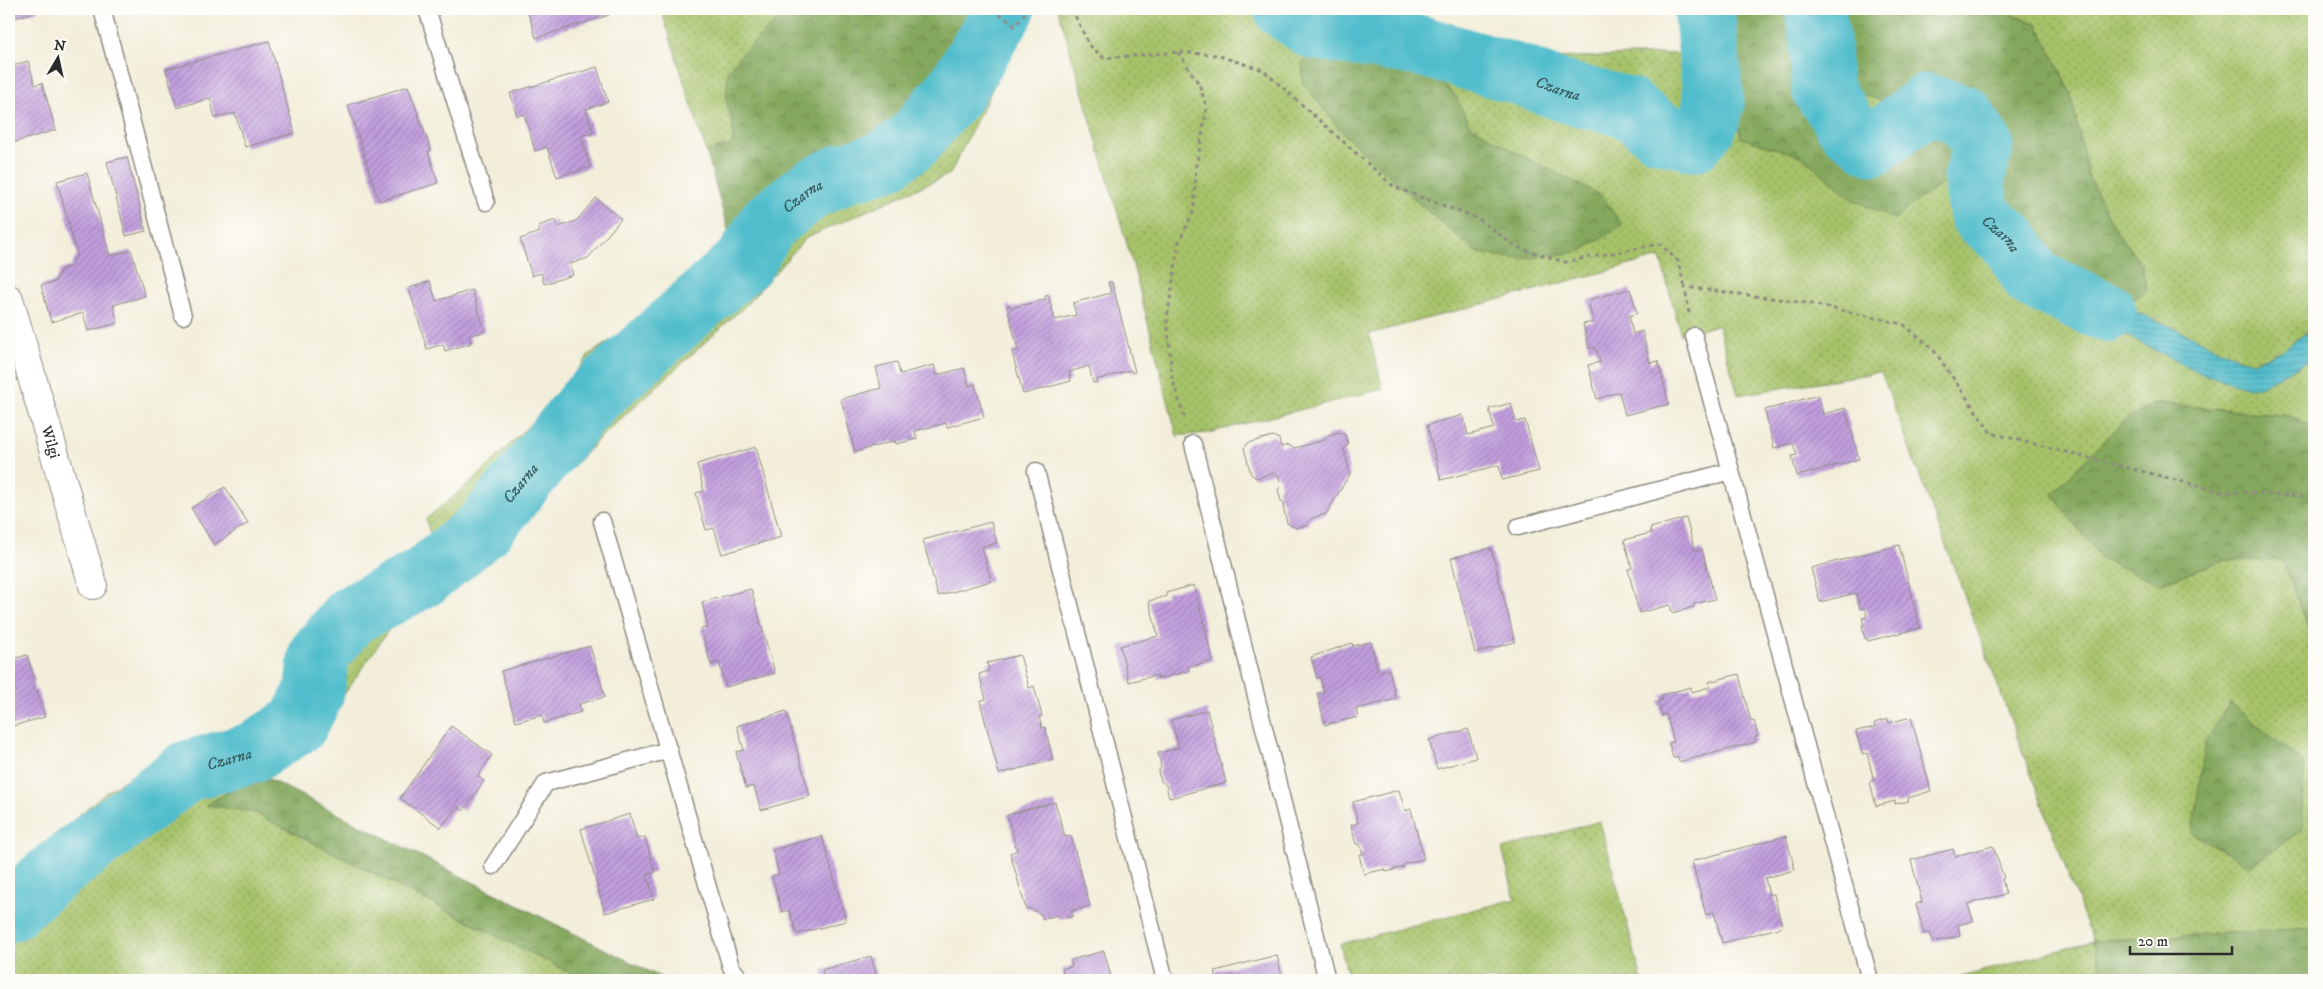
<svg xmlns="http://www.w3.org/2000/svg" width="2323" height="989" font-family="'IM FELL DW Pica',serif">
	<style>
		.grass { fill: url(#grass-dots); stroke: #68764a }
		.forest { fill: url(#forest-crowns); stroke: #586a44 }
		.water { fill: url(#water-rules); stroke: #3e747c }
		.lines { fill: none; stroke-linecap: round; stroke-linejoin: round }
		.river { stroke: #51bdcc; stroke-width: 61 }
		.building { fill: url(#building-hatch) }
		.lane-casing { stroke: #8e8c82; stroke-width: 19 }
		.street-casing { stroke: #8e8c82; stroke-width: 30 }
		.path { stroke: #8e8c82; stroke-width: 3; stroke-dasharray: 4 4; stroke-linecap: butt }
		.lane { stroke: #fff; stroke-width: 16 }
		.street { stroke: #fff; stroke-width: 28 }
		.labels { text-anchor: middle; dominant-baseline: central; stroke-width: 4; stroke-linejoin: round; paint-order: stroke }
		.street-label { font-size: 15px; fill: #2b2b2b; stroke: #fdfcf7 }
		.water-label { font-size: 16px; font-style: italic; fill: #385e63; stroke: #fdfcf7 }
	</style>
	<defs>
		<pattern id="grass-dots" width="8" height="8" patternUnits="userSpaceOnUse" patternTransform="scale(1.25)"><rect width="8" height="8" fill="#a6c269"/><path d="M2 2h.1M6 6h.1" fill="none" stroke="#879e57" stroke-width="1.8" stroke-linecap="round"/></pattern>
		<pattern id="forest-crowns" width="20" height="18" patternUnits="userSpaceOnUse" patternTransform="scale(1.25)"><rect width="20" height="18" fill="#84a85d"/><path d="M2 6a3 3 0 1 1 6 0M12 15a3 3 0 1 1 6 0" fill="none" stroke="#6c894d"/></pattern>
		<pattern id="water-rules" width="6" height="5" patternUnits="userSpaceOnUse" patternTransform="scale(1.25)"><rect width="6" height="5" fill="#51bdcc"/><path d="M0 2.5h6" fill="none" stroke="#439aa6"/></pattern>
		<pattern id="building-hatch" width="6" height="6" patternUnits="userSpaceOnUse" patternTransform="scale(1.25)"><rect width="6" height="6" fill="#c29fde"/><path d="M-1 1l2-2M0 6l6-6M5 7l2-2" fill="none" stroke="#9e82b4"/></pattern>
	</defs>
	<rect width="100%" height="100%" fill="#fdfcf7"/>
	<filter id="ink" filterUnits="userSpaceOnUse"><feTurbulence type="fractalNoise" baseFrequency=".02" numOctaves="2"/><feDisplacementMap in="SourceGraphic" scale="10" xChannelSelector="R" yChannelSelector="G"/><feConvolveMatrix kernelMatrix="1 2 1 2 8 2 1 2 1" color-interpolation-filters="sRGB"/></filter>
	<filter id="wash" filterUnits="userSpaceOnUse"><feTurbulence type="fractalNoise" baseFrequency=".0096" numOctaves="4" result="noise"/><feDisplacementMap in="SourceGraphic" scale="20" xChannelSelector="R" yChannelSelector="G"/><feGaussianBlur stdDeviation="1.12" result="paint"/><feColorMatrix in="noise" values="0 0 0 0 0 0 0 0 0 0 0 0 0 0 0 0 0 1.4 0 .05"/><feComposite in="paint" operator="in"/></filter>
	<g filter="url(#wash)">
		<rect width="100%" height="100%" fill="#f2eeda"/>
		<!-- grass -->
		<path class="grass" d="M661,9H787L726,99L733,125V145L706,151Z
			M981,9H1032L950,174L806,238L745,306L601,437L456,590L408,602L323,725L267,778L242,785L207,804L253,812L584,980H9V875L106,792L158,759L199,746L240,740L299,684L288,655L315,615L435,553L426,519L478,476L551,403L590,354L660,307L732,244L767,196L898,139L932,99Z
			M1058,9H1314L1552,58L1688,53L1681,9H1836L1832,34L1900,101L1915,92L1940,88L1967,100L1986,117L2000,150L1998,181L2005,208L2029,238L2142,265L2116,231L2088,176L2070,92L2037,24L1995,9H2314V427L2290,416L2156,403L2160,584L2223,560H2283L2314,643V928L2093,941L2104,980H1950L2093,941L1881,372L1738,395L1718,325L1681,335L1660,257L1369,334L1383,389L1208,433L1177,436L1133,265Z
			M1600,821L1642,980H1349L1340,944L1515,899L1502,849Z"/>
		<!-- forest -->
		<path class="forest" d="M787,9H981L932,99L898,139L767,196L732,244L706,151L732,145L733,125L726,99L728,72L743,53L784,15Z
			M1719,9H1797L1809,103L1832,131L1863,152L1886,158L1898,141L1919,125L1943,127L1961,137V159L1958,174L1921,198L1895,219L1854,200L1801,156L1741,138L1728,77Z
			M1836,9H1995L2037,24L2070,92L2088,176L2116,231L2142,265L2147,291L2133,298L2071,272L2029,238L2005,208L1998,181L2000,150L1986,117L1967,100L1939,88L1915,92L1900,101L1879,100L1854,91L1840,65L1832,34Z
			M1330,45L1419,63L1455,95L1470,125L1517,153L1602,196L1622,225L1579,252L1520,259L1478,253L1425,209L1343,133L1303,83L1302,62L1317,49Z
			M2156,403L2290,416L2314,427V643L2283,560H2223L2160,584L2101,558L2052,494L2126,419Z
			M2230,703L2304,763L2303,829L2250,866L2192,833L2206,741Z
			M267,778L666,980H584L253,812L206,805L242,785Z
			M2314,928V980H2104L2093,941Z"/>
		<!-- water -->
		<path class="water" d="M2039,267L2071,290L2126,308L2170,326L2235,357L2253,362L2281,351L2314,327V358L2259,387L2249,388L2200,373L2121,333L2080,320L2047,300L2025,281Z"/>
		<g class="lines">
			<!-- river -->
			<g class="river">
				<path id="s1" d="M1284,9L1313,29L1421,46L1520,75L1568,93L1627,107L1660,132L1694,141L1707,125L1714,104L1704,9"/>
				<path id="s2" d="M1815,9L1820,40L1822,89L1848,127L1873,145L1927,104L1964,115L1983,146L1974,179L1980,215L2010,241L2033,279L2106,312"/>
				<path id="s3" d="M9,912L47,878L187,771L252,753L298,724L314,693L319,654L350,616L424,577L483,529L590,399L745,261L769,222L811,189L844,173L885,161L912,142L955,91L1005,9"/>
			</g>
		</g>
		<g id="blocks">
			<!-- building -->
			<path class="building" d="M9,9H37L38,11L11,19L12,23L9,25Z
				M527,9H607L609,15L536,38Z
				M269,41L295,133L245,147L235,113L215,118L210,98L177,108L166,69Z
				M28,61L35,85L42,83L56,130L9,144V67Z
				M597,67L608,102L586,109L593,133L581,136L590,167L557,177L547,147L535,151L524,114L517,116L510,93Z
				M408,86L431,150L428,151L438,183L379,201L348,105Z
				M127,157L146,231L126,236L107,162Z
				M87,173L110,256L131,250L145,296L113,305L118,323L88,331L83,313L51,322L41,285L55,282L61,269L71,267L77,254L57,181Z
				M596,198L621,219L588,258L570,264L573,275L544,284L541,273L532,276L520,239L540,232L538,226L556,220L558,227L576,221Z
				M430,281L436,301L472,290L485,331L469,336L471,343L445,351L443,344L427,349L409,288Z
				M1108,282H1112L1135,372L1132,373L1131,370L1096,380L1097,382L1093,383L1089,366L1069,372L1071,381L1023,394L1012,352L1018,350L1007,306L1010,305L1011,308L1046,299L1045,296L1048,295L1055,320L1076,315L1073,303L1111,293Z
				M1630,289L1637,313L1629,316L1633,334L1642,331L1650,363L1658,361L1669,404L1625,415L1619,392L1597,399L1588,365L1600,362L1595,347L1589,349L1583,324L1593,322L1588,300Z
				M897,362L900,374L934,365L937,375L964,368L969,386L975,384L984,417L947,427L946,423L915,431L917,439L896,444L895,441L855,452L841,399L881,388L876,367Z
				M1818,395L1823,414L1845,408L1859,459L1797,476L1792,456L1797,455L1793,443L1774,448L1765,410Z
				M1511,403L1516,422L1525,420L1539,471L1502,480L1499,465L1441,480L1427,425L1463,415L1468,435L1494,428L1489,409Z
				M1339,432L1345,435L1348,444L1344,450L1350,474L1326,514L1312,518L1307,525L1296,528L1287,523L1283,506L1285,503L1281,501L1278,490L1281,486L1279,476L1274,473L1256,478L1251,474L1244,448L1248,443L1273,436L1279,439L1281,447L1288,445L1294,448L1325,440L1328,435Z
				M756,447L781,537L722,554L714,528L706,530L696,493L704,491L697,464Z
				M225,487L248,523L214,545L191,508Z
				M1686,518L1695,551L1702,549L1715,599L1694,604V607L1672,613L1670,605L1639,613L1628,569L1632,568L1624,540L1651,533L1650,528Z
				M991,522L997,543L982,547L991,581L938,596L923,540Z
				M1899,545L1920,628L1868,641L1867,638L1865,639L1862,625H1864L1862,618L1867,617L1865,608L1860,609L1856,593L1820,602L1811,568Z
				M1491,548L1515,642L1475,653L1451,558Z
				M1194,585L1213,661L1188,667L1189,671L1158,679L1157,675L1129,682L1120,646L1158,636L1149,601L1167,596L1166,593Z
				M751,589L775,673L726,687L719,662L711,665L701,629L708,627L702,602Z
				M1371,642L1378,672L1389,669L1396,699L1356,709L1358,717L1325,725L1317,693L1324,692L1320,677L1317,678L1311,657L1352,643L1353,646Z
				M590,646L605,697L579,704L581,712L544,723L542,715L516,722L501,671Z
				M27,655L35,682H32L35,691L37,690L45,717L9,727V660Z
				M1020,655L1029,688L1034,686L1042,716L1039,717L1042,728L1045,727L1053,760L999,774L980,701L986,699L979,674L989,671L987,663Z
				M1739,674L1751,722L1754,721L1758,736L1755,737L1756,742L1679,762L1678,757L1673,758L1669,743L1674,742L1666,714L1662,716L1658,701L1663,700L1661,695L1691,687L1692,692L1710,687L1709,682Z
				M1207,710L1226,783L1169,798L1166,785L1161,781L1158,772L1161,767L1158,753L1179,748L1171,720Z
				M786,711L810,796L761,810L754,786L746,788L736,752L744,750L737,726Z
				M1911,717L1931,791L1908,798L1909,801L1895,804V801L1876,806L1870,782L1874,781L1867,753L1862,754L1856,731L1875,727L1874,723L1888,719L1889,723Z
				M451,726L492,755L478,776L484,781L463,811L457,806L441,828L400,798Z
				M1468,729L1476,758L1437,769L1429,740Z
				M1399,790L1405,811L1411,809L1424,859L1404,864V867L1386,872L1385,869L1364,874L1359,855L1363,854L1360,844H1356L1351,825L1358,823L1353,802Z
				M1055,802L1065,837L1071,836L1090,906L1071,911L1073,916L1059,919L1058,915L1042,919V915L1029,908L1026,909L1010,853L1017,850L1007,815Z
				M630,814L637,839L645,837L655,872L647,875L654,899L605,913L581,829Z
				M822,836L846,921L797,934L789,910L782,912L772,876L779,874L773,850Z
				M1786,836L1795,870L1765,878L1769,895L1774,894L1782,927L1722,943L1714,912L1706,915L1692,861Z
				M1993,846L2004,878L2002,879L2006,894L1968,904L1973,921L1958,925L1960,936L1933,942L1930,933L1924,934L1916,904L1922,902L1911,860L1953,849L1955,856Z
				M1104,951L1112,980H1065L1062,969L1072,966L1071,960Z
				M1277,955L1283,980H1217L1215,971Z
				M871,956L878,980H825L822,970Z"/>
		</g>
	</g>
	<g filter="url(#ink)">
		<use href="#blocks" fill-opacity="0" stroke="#8e8c82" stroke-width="1"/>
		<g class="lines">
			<!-- lane casing -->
			<g class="lane-casing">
				<path id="lane" d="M102,9L183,316
					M427,9L486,202
					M1694,336L1870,980
					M1193,444L1327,980
					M1036,471L1165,980
					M602,521L731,967L741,980
					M1518,527L1731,471
					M493,866L546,783L669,750"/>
			</g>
			<!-- street casing -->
			<g class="street-casing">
				<g id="street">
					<path id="s4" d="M9,299L93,585"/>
				</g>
			</g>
			<!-- path -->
			<path class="path" d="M993,9L1015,26L1028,9
				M1072,9L1089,45L1104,58L1178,52L1216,55L1263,70L1394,187L1479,219L1516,247L1565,262L1660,244L1678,261L1685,287
				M1178,52L1199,84L1207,108L1196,166L1194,210L1179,242L1167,319L1172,377L1185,419
				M1689,313L1685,287L1808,303L1903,324L1933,349L1991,433L2219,491L2314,497"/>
			<!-- lane -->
			<use href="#lane" class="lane"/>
			<!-- street -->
			<use href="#street" class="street"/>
		</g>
	</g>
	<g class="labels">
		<!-- street labels -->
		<g class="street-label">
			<text stroke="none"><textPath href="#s4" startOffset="149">Wilgi</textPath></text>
		</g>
		<!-- water labels -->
		<g class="water-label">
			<text stroke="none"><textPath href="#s1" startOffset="288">Czarna</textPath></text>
			<text stroke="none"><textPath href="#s3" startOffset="1096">Czarna</textPath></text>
			<text stroke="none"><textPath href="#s2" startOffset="399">Czarna</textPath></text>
			<text stroke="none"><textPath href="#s3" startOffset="691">Czarna</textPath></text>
			<text stroke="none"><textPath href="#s3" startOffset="271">Czarna</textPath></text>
		</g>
	</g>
	<!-- margin -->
	<rect width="2323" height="989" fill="none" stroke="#fdfcf7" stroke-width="30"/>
	<!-- north arrow -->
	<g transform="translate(58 58) rotate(9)" stroke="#fdfcf7" stroke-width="4" paint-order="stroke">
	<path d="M0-4L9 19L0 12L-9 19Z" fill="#2b2b2b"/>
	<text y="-8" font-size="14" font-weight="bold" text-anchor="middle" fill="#2b2b2b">N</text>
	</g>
	<!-- scale -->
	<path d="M2130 946v8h102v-8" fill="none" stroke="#2b2b2b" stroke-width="2.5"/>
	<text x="2138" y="946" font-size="15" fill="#2b2b2b" stroke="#fdfcf7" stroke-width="4" paint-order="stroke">20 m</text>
</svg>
